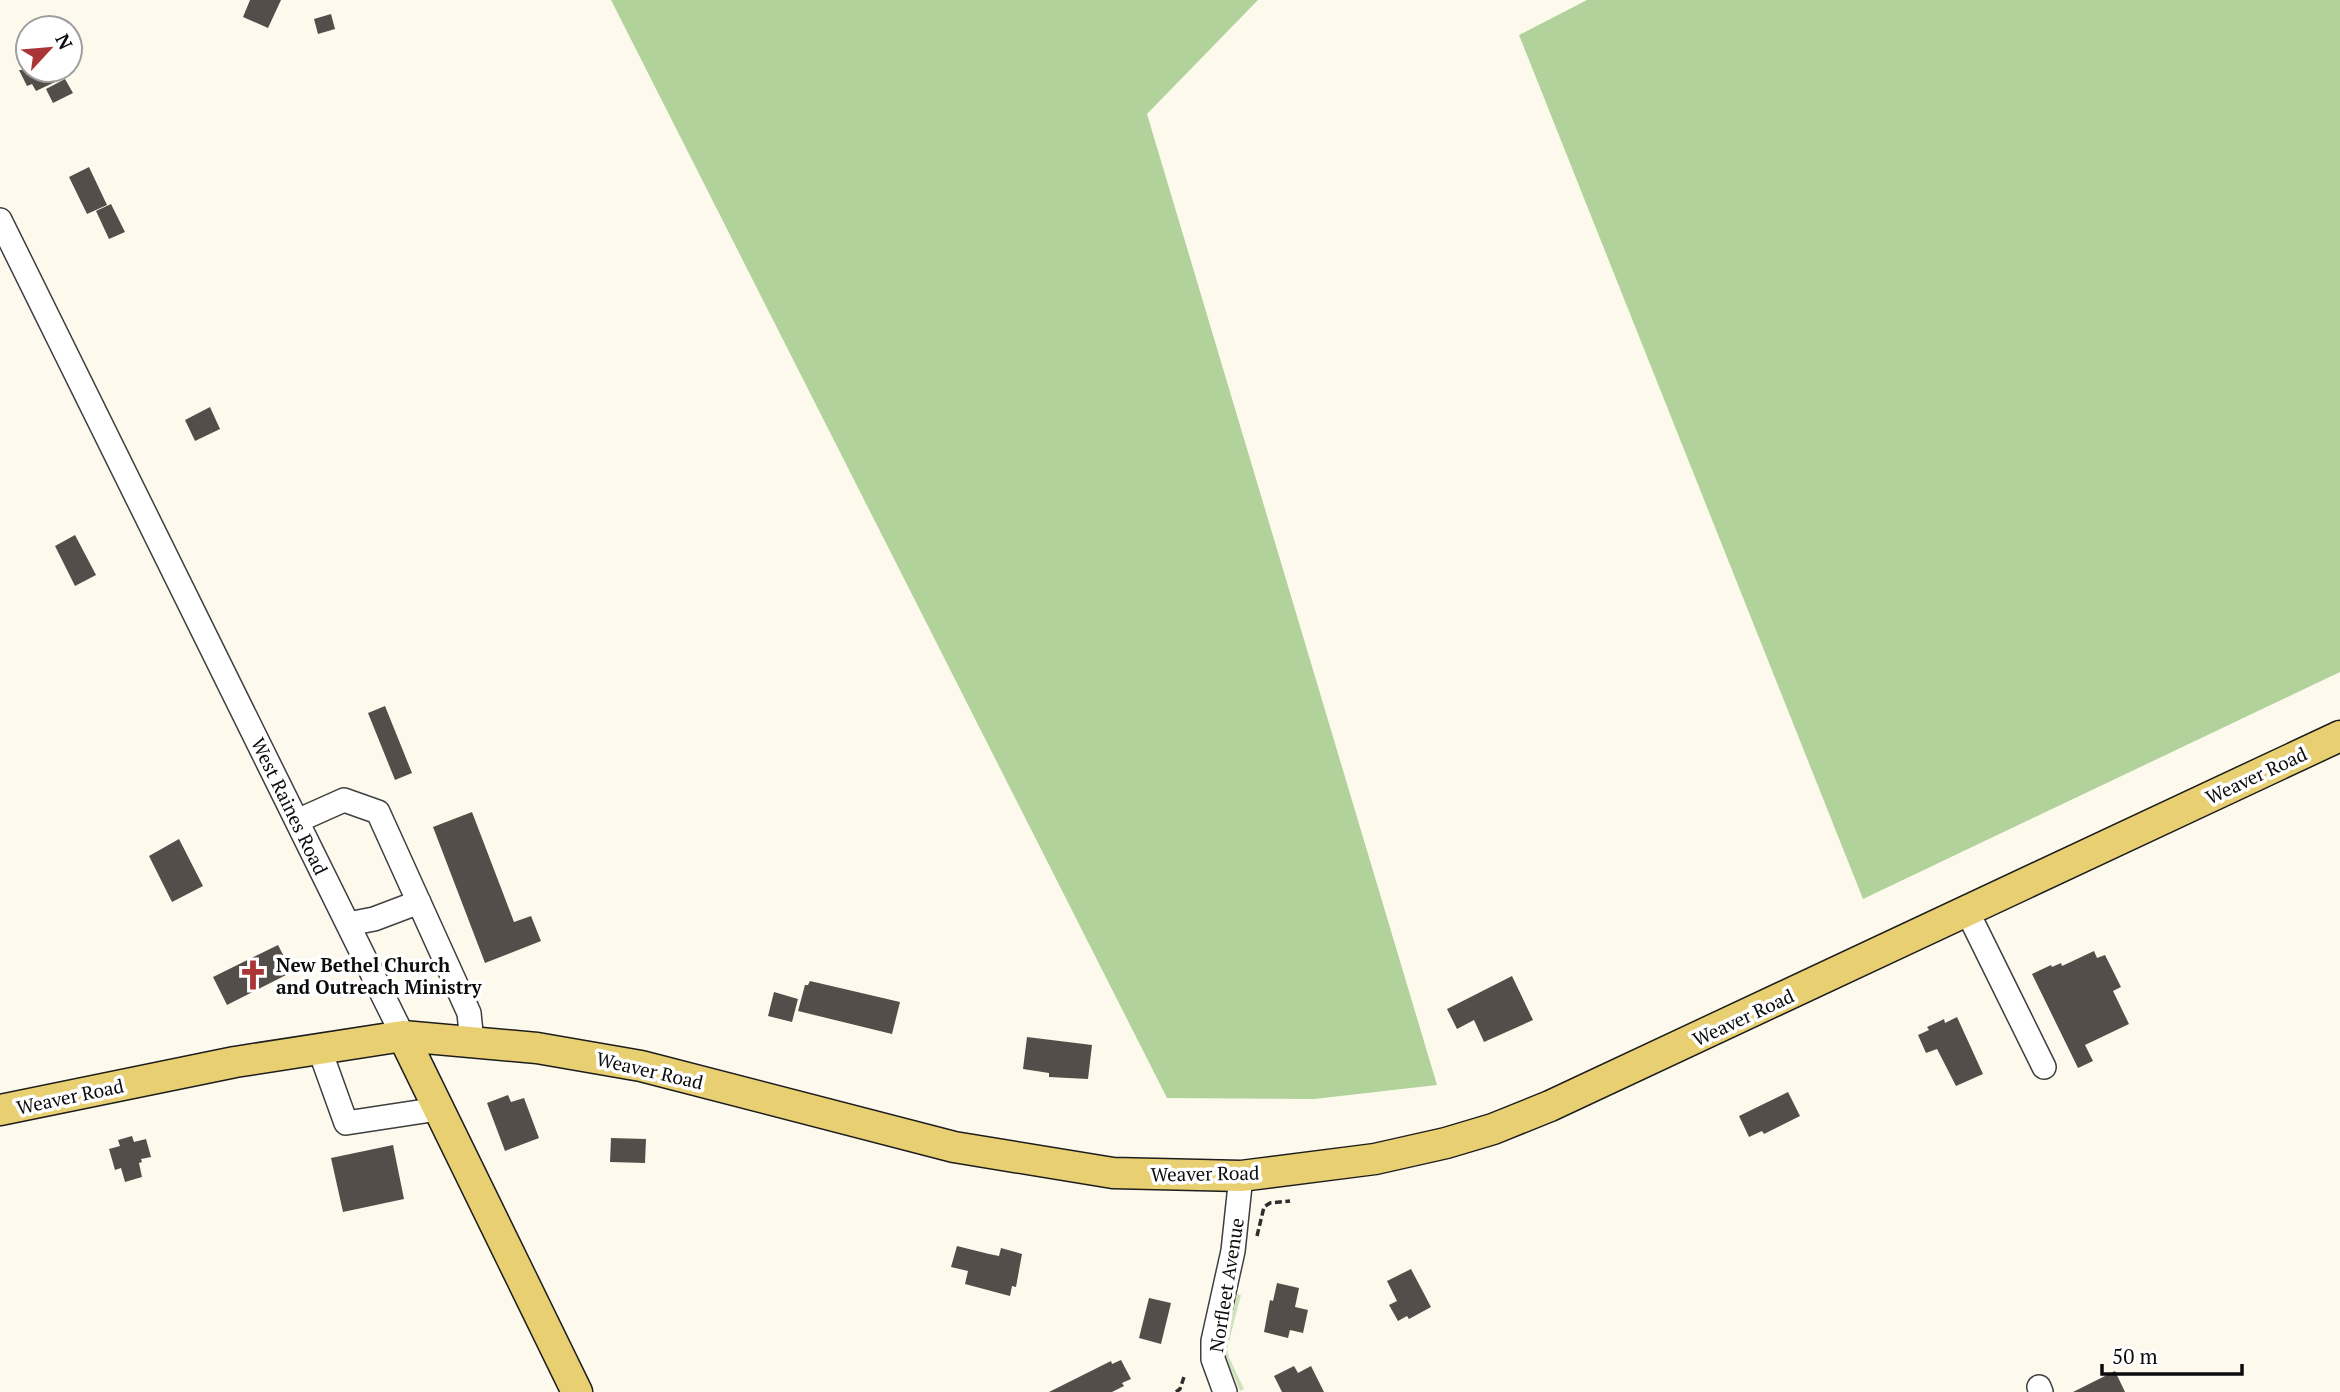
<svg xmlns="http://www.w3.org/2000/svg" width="2340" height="1392" font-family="'PT Serif',serif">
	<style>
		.green { fill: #cee3bb }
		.forest { fill: #b2d29c }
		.building { fill: #534e49 }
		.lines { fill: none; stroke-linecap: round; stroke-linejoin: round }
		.minor-casing { stroke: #3f3f3f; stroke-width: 26 }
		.major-casing { stroke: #1d1d1d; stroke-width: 33 }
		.path { stroke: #2e2e2e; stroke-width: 3.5; stroke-dasharray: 7 3.5; stroke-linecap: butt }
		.minor { stroke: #fff; stroke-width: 23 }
		.major { stroke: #e8d072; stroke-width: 30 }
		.labels { text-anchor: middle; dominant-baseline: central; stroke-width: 7; stroke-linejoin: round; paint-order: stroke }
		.street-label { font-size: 19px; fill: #0c0c0c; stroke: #fff }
		.poi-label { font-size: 19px; font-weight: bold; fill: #0c0c0c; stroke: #fff; text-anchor: start }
	</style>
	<rect width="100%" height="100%" fill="#fdfaed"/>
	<!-- green -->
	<path class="green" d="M1237,1294L1241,1295L1227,1349L1229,1357L1244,1389L1240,1391L1224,1354Z"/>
	<!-- forest -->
	<path class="forest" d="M611,0H1258L1147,114L1437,1085L1314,1099L1167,1098Z
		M1587,0H2340V672L1863,899L1519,35Z"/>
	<!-- building -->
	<path class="building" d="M250,0H281L268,28L243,17Z
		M331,14L335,29L318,34L314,19Z
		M19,70H61L51,75L55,82L36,91L32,84L27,86Z
		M65,79L73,93L53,103L46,89Z
		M89,167L107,205L87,214L69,177Z
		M111,204L125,232L109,239L96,211Z
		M210,407L220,429L195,441L185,420Z
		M75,535L96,575L75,586L55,546Z
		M385,706L412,773L395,780L368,713Z
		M472,812L514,922L531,916L541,941L485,963L433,827Z
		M179,839L203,886L172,902L149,856Z
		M278,945L292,972L227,1005L213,977Z
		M2094,951L2097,958L2105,955L2121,987L2113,991L2129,1024L2085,1045L2093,1061L2078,1068L2032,974L2051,965L2052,967L2061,963L2062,966Z
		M1512,976L1533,1020L1484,1042L1474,1020L1457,1029L1447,1009Z
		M810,981L900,1002L892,1034L798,1011L805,985H808Z
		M774,992L798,999L792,1022L768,1016Z
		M1957,1017L1983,1074L1956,1086L1937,1049L1926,1053L1918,1035L1929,1030L1927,1027L1938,1022L1944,1019L1945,1023Z
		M1027,1037L1092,1045L1088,1079L1049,1077V1073L1023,1069Z
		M1788,1092L1800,1116L1764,1134L1762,1131L1749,1137L1739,1116Z
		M508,1095L511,1102L524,1098L539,1138L505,1151L487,1103Z
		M132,1136L134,1142L146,1139L151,1157L141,1159L142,1162L139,1163L142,1177L125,1182L121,1168L115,1170L109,1149L120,1146L118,1140Z
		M611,1138L646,1139L645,1163L610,1162Z
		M393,1145L404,1199L343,1212L331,1158Z
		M957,1246L989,1254L999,1256L1001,1248L1022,1254L1016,1287L1012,1286L1010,1296L965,1284L968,1271L951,1267Z
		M1411,1269L1431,1307L1409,1319L1407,1316L1398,1321L1389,1305L1397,1301L1387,1281Z
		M1277,1283L1299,1288L1295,1307L1308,1310L1303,1333L1290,1330L1288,1338L1264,1332L1270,1300L1273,1301Z
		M1149,1298L1171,1303L1161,1344L1139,1338Z
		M1121,1360L1131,1379L1122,1383L1124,1386L1112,1392H1049L1111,1361L1112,1364Z
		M1294,1366L1298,1373L1311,1366L1324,1392H1282L1274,1376Z
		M2115,1371L2125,1392H2073Z"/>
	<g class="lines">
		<!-- minor casing -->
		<g class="minor-casing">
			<path id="minor" d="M0,220L403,1036
				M297,821L344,800L378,812L469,1013L472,1042
				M1967,911L2044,1067
				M348,924L374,919L419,902
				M319,1048L346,1123L438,1109
				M2039,1387L2041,1392
				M1225,1392L1213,1359V1341L1233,1251L1241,1176"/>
		</g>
		<!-- major casing -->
		<g class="major-casing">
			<path id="major" d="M403,1036L577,1392
				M0,1110L235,1062L403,1036L537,1048L641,1066L954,1147L1113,1173L1241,1176L1375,1159L1446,1143L1493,1129L1550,1106L2340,736"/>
		</g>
		<!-- path -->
		<path class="path" d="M1257,1236L1264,1207L1270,1203L1290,1201
			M1176,1392L1180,1389L1184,1377"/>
		<!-- minor -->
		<use href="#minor" class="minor"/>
		<!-- major -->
		<use href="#major" class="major"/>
	</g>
	<!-- icons -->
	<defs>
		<g id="church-bare" transform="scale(2.415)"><path d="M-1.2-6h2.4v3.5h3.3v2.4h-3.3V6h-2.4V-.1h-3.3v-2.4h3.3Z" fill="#ab3536" stroke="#fff" stroke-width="2.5" paint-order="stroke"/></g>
	</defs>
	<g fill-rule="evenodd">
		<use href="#church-bare" x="253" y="975"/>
	</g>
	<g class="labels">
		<!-- street labels -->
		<g class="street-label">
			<text transform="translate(2256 775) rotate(-25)">Weaver Road</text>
			<text transform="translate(290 806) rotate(64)">West Raines Road</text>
			<text transform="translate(1743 1017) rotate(-25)">Weaver Road</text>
			<text transform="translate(650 1070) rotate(13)">Weaver Road</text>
			<text transform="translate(70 1096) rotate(-12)">Weaver Road</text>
			<text transform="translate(1205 1173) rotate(-1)">Weaver Road</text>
			<text transform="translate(1226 1285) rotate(-81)">Norfleet Avenue</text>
		</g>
		<!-- poi labels -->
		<g class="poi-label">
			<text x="276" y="964">New Bethel Church<tspan x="276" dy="22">and Outreach Ministry</tspan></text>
		</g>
	</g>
	<!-- north arrow -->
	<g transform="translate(49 49) rotate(64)"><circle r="33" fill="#ffffff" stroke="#9e9e9e" stroke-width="2"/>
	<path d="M0-5L12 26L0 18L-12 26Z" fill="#ab3536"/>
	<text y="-10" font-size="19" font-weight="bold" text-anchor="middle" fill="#0c0c0c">N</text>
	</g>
	<!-- scale -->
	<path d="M2102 1364v10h140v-10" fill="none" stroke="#0c0c0c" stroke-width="3.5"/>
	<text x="2112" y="1364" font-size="21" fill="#0c0c0c" stroke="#ffffff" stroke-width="5" paint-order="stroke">50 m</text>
</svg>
